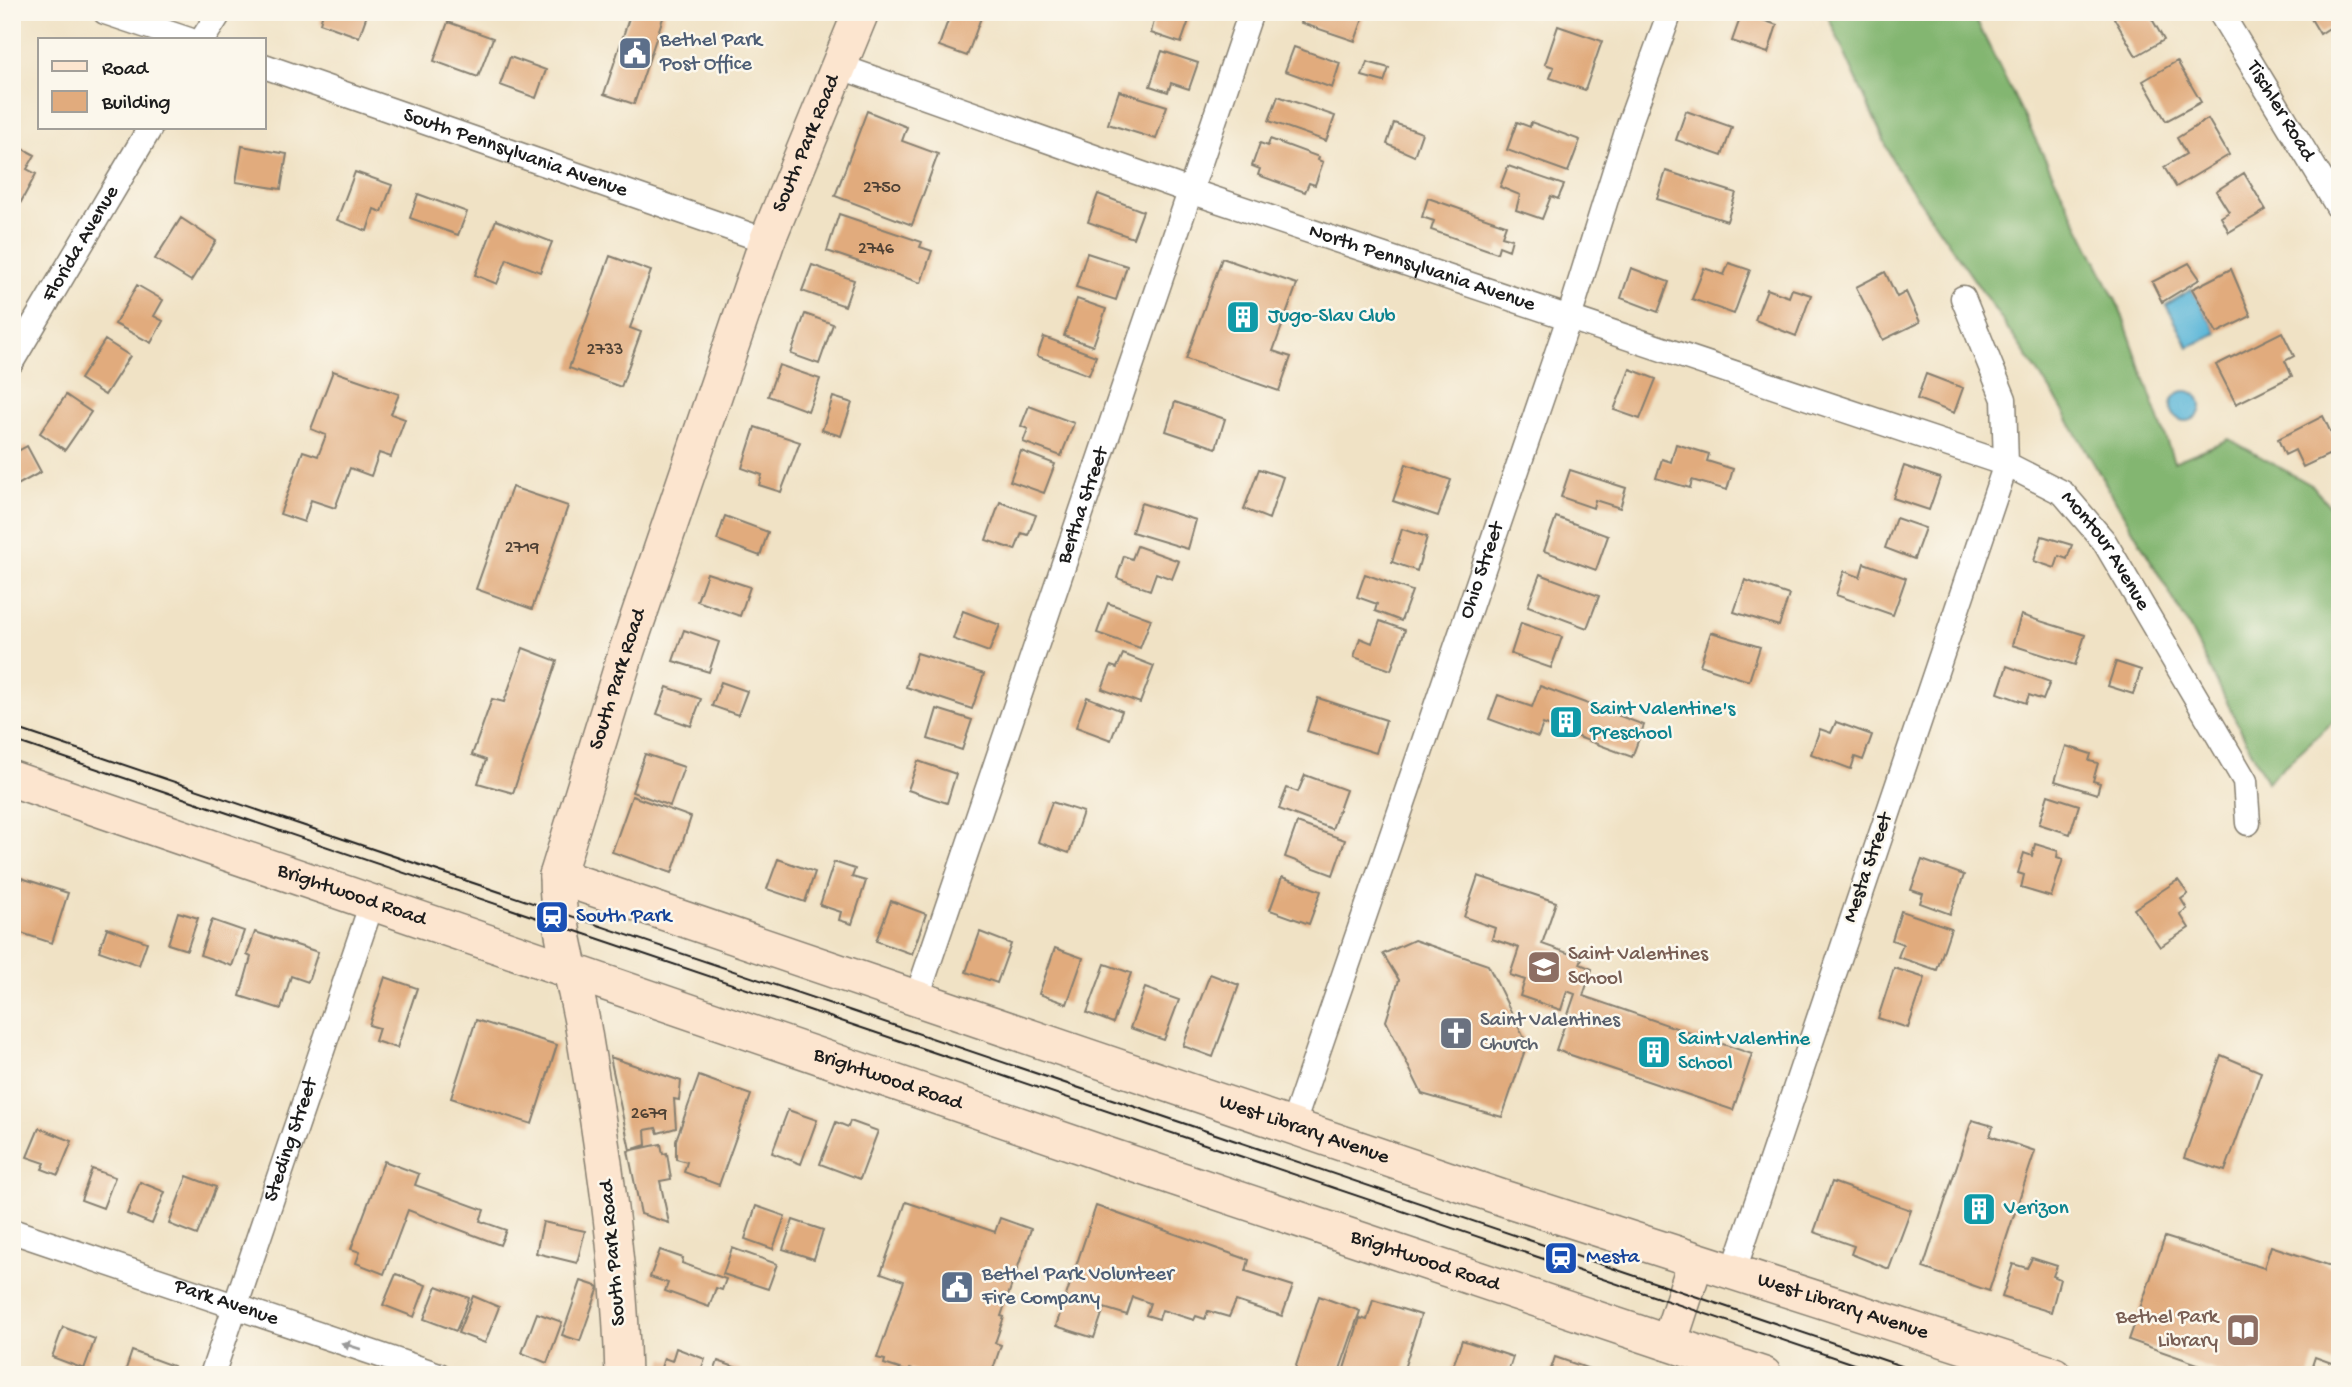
<svg xmlns="http://www.w3.org/2000/svg" width="2352" height="1387" font-family="'Gochi Hand',sans-serif">
	<style>
		.forest { fill: #83b671; stroke: #506946; stroke-width: 2 }
		.water { fill: #5ab6d8; stroke: #3b697a; stroke-width: 2 }
		.building { fill: #e1ab7d }
		.lines { fill: none; stroke-linecap: round; stroke-linejoin: round }
		.street-casing { stroke: #867f70; stroke-width: 27 }
		.secondary-casing { stroke: #867f70; stroke-width: 38 }
		.street { stroke: #fff; stroke-width: 24 }
		.secondary { stroke: #fce5cf; stroke-width: 35 }
		.tram { stroke: #1c1c1c; stroke-width: 2 }
		.oneway { fill: #999 }
		.labels { text-anchor: middle; dominant-baseline: central; stroke-width: 5; stroke-linejoin: round; paint-order: stroke }
		.number-label { font-size: 18px; fill: #4d4034 }
		.service-label { font-size: 21px; fill: #4e5e75; stroke: #fbf7ec; text-anchor: start }
		.street-label { font-size: 21px; fill: #1c1c1c; stroke: #fbf7ec }
		.culture-label { font-size: 21px; fill: #0d838f; stroke: #fbf7ec; text-anchor: start }
		.transit-label { font-size: 21px; fill: #164399; stroke: #fbf7ec; text-anchor: start }
		.education-label { font-size: 21px; fill: #785e54; stroke: #fbf7ec; text-anchor: start }
		.worship-label { font-size: 21px; fill: #5b616d; stroke: #fbf7ec; text-anchor: start }
	</style>
	<rect width="100%" height="100%" fill="#fbf7ec"/>
	<filter id="ink" filterUnits="userSpaceOnUse"><feTurbulence type="fractalNoise" baseFrequency=".0143" numOctaves="2"/><feDisplacementMap in="SourceGraphic" scale="14" xChannelSelector="R" yChannelSelector="G"/><feConvolveMatrix kernelMatrix="1 2 1 2 8 2 1 2 1" color-interpolation-filters="sRGB"/></filter>
	<filter id="wash" filterUnits="userSpaceOnUse"><feTurbulence type="fractalNoise" baseFrequency=".00686" numOctaves="4" result="noise"/><feDisplacementMap in="SourceGraphic" scale="28" xChannelSelector="R" yChannelSelector="G"/><feGaussianBlur stdDeviation="1.57" result="paint"/><feColorMatrix in="noise" values="0 0 0 0 0 0 0 0 0 0 0 0 0 0 0 0 0 1.4 0 .05"/><feComposite in="paint" operator="in"/></filter>
	<g filter="url(#wash)">
		<rect width="100%" height="100%" fill="#f0e2c5"/>
		<!-- forest -->
		<path class="forest" d="M1826,12H1972L2120,309L2174,462L2229,439L2313,486L2340,519V722L2336,719L2267,782L2186,621L2055,397L1896,167Z"/>
		<!-- water -->
		<path class="water" d="M2192,289L2217,333L2189,347L2166,305Z
			M2171 406a15 15 0 1 1 30 0a15 15 0 1 1-30 0Z"/>
		<g id="blocks">
			<!-- building -->
			<path class="building" d="M323,12H368L359,37L320,23Z
				M631,12H665L634,104L604,94Z
				M951,12H983L967,56L939,46Z
				M1141,12H1192L1181,43L1151,33L1154,21L1140,16Z
				M1305,12H1363L1365,13L1355,41L1301,23Z
				M2124,12H2148L2164,40L2136,56L2114,18Z
				M2307,12H2340V21L2320,34Z
				M1742,13L1777,25L1768,53L1732,41Z
				M448,22L493,38L478,77L434,61Z
				M1558,26L1602,41L1585,90L1550,78L1554,67L1545,64Z
				M1294,47L1340,63L1332,88L1285,71Z
				M1162,51L1198,63L1189,89L1171,83L1168,92L1150,86Z
				M510,57L546,70L536,98L500,85Z
				M2177,61L2201,102L2166,121L2143,81Z
				M1367,62L1389,68L1384,82L1362,76Z
				M1119,91L1167,106L1156,139L1108,124Z
				M1278,96L1335,116L1326,141L1269,121Z
				M867,111L907,127L902,141L938,154L912,225L835,196Z
				M1686,111L1732,127L1722,156L1676,140Z
				M2208,119L2229,155L2176,187L2164,167L2186,154L2177,138Z
				M1517,122L1530,127L1531,122L1580,140L1568,172L1507,150Z
				M1394,123L1422,133L1414,156L1387,144Z
				M1270,139L1319,157L1318,160L1323,162L1315,185L1309,183L1305,192L1258,175L1260,169L1252,166L1260,143L1268,146Z
				M18,146L35,155L27,169L36,174L14,215L12,158Z
				M242,146L287,154L281,189L236,182Z
				M1508,166L1564,185L1558,199L1551,196L1542,219L1516,210L1520,195L1500,187Z
				M1666,171L1736,193L1727,221L1657,199Z
				M355,172L392,185L382,212L374,209L367,231L337,220Z
				M2244,173L2266,210L2229,232L2221,217L2229,212L2216,191Z
				M418,194L467,212L458,235L410,218Z
				M1098,194L1143,211L1133,238L1088,222Z
				M1428,198L1506,225L1502,236L1512,239L1509,250L1499,246L1497,253L1431,230L1434,221L1422,217Z
				M839,214L922,242L920,247L932,251L921,283L827,251Z
				M181,218L216,241L191,281L155,259Z
				M496,220L552,242L540,272L507,259L497,284L475,275Z
				M1087,253L1127,266L1116,300L1076,287Z
				M610,256L651,271L630,328L641,332L621,387L569,368Z
				M1222,258L1297,284L1273,351L1291,357L1279,391L1186,359Z
				M1729,263L1750,270L1734,314L1692,299L1704,268L1724,275Z
				M2189,263L2200,279L2162,302L2152,282Z
				M812,265L854,280L845,306L802,291Z
				M1631,268L1669,282L1658,312L1621,298Z
				M2231,269L2251,316L2217,333L2192,289Z
				M1885,272L1897,297L1906,292L1920,322L1883,340L1856,287Z
				M137,285L163,300L154,316L163,321L151,343L115,324Z
				M1767,289L1789,297L1792,289L1811,295L1796,336L1755,320Z
				M1077,299L1106,309L1093,346L1064,336Z
				M805,314L833,324L819,364L791,354Z
				M2282,332L2294,356L2285,361L2292,376L2236,404L2216,365Z
				M1044,337L1096,356L1089,375L1037,356Z
				M105,340L130,356L105,395L80,379Z
				M779,365L820,379L808,411L768,396Z
				M1630,369L1656,379L1640,419L1614,410Z
				M333,371L399,394L391,414L405,419L391,457L379,453L371,476L350,468L335,508L311,500L304,522L280,514L303,451L318,456L326,435L311,429Z
				M1926,374L1963,388L1954,413L1917,399Z
				M66,395L91,412L65,450L40,433Z
				M833,397L852,403L841,436L822,430Z
				M1175,402L1225,419L1216,448L1166,431Z
				M1029,406L1074,423L1061,456L1023,442L1028,429L1021,426Z
				M2323,416L2339,450L2303,467L2295,450L2285,455L2278,439Z
				M755,427L800,442L781,492L759,485L762,475L742,468Z
				M1676,444L1709,454L1707,461L1733,469L1727,490L1692,480L1690,488L1656,478L1662,459L1671,462Z
				M27,446L41,472L12,488V454Z
				M1021,451L1055,464L1044,493L1010,481Z
				M1406,464L1451,480L1438,516L1393,501Z
				M1904,466L1940,478L1929,510L1893,498Z
				M1259,469L1283,477L1269,519L1244,509Z
				M1570,470L1626,488L1620,508L1595,500L1593,508L1561,497Z
				M512,487L568,506L532,609L476,589Z
				M1000,502L1036,515L1028,535L1022,533L1015,550L986,540Z
				M1141,503L1196,520L1188,549L1132,532Z
				M725,516L768,532L760,556L717,540Z
				M1556,517L1608,536L1596,570L1544,551Z
				M1896,518L1925,528L1914,559L1885,548Z
				M1402,529L1427,537L1417,571L1392,562Z
				M2042,536L2072,545L2067,559L2059,556L2055,568L2034,561Z
				M1137,546L1179,561L1172,579L1156,573L1150,590L1117,578L1124,556L1132,559Z
				M1864,563L1906,578L1893,615L1836,595L1844,571L1860,577Z
				M707,573L750,587L740,616L697,601Z
				M1365,574L1412,591L1401,621L1375,611L1377,604L1357,597Z
				M1540,574L1599,596L1587,628L1528,606Z
				M1745,580L1789,595L1779,626L1734,612Z
				M1108,603L1151,619L1140,648L1097,633Z
				M963,611L1000,625L989,652L953,639Z
				M2021,615L2085,635L2075,665L2012,645Z
				M1380,621L1405,630L1391,670L1354,657L1360,638L1372,643Z
				M1521,623L1562,637L1551,668L1511,654Z
				M684,630L719,642L709,672L673,661Z
				M1711,632L1760,647L1749,681L1700,665Z
				M523,648L557,661L513,793L478,783L486,760L472,755L492,699L504,702Z
				M917,653L984,674L972,709L906,687Z
				M1123,654L1154,666L1140,703L1102,689L1111,666L1117,668Z
				M2116,662L2141,670L2133,694L2108,686Z
				M2007,666L2050,682L2043,700L2029,695L2026,703L1998,693Z
				M721,682L747,691L738,715L712,706Z
				M1540,686L1644,725L1632,757L1543,724L1538,737L1489,719L1498,695L1532,707Z
				M667,687L701,699L691,726L657,714Z
				M1087,697L1122,711L1111,740L1076,727Z
				M1318,698L1386,720L1376,753L1307,731Z
				M937,709L972,720L962,750L928,739Z
				M1836,722L1872,735L1863,760L1855,757L1851,769L1811,754L1820,729L1831,733Z
				M2066,746L2091,754L2089,761L2098,763L2093,781L2100,783L2097,794L2055,781Z
				M645,754L684,767L670,806L632,792Z
				M918,761L956,774L947,803L908,790Z
				M1305,775L1346,790L1332,829L1279,809L1287,788L1298,792Z
				M2048,795L2079,805L2070,834L2039,824Z
				M632,796L691,817L672,873L612,852Z
				M1052,802L1083,812L1069,853L1038,842Z
				M1297,823L1345,840L1333,875L1285,857Z
				M2035,844L2058,851L2057,857L2063,859L2051,897L2021,888L2024,875L2018,873L2024,853L2032,856Z
				M778,859L815,872L805,902L767,889Z
				M1922,860L1964,875L1950,914L1920,903L1923,894L1911,890Z
				M834,862L855,869L852,877L866,881L852,924L839,920L841,912L820,905Z
				M12,875L68,893L52,943L12,930Z
				M1478,876L1556,902L1542,944L1582,958L1580,964L1592,969L1583,996L1752,1054L1733,1110L1556,1050L1575,994L1567,991L1561,1010L1520,996L1525,980L1510,975L1519,948L1492,939L1495,928L1464,917Z
				M1282,877L1321,891L1309,924L1270,910Z
				M2178,880L2188,894L2181,899L2187,909L2180,914L2189,928L2160,947L2134,909Z
				M891,901L926,914L912,954L876,941Z
				M1901,911L1951,928L1937,970L1898,957L1903,944L1892,940Z
				M178,912L198,918L187,950L168,944Z
				M212,920L244,931L232,966L200,955Z
				M107,928L147,942L139,965L99,951Z
				M255,932L318,952L308,982L291,976L281,1009L240,996L251,957L247,955Z
				M980,932L1011,944L997,983L966,972Z
				M1414,940L1488,965L1527,1044L1502,1117L1422,1094L1386,1021L1399,980L1383,954Z
				M1055,948L1083,958L1067,1004L1039,994Z
				M1105,964L1131,973L1113,1023L1087,1013Z
				M1894,968L1925,978L1908,1028L1878,1018Z
				M1210,974L1239,985L1213,1057L1183,1046Z
				M385,977L417,988L397,1048L375,1041L379,1028L369,1025Z
				M1145,988L1179,1000L1164,1040L1130,1028Z
				M476,1020L557,1045L532,1124L451,1098Z
				M2221,1055L2261,1072L2225,1171L2184,1158Z
				M610,1057L681,1081L679,1100L674,1099L676,1128L658,1133L656,1128L645,1130L646,1145L630,1150Z
				M699,1076L751,1095L719,1185L684,1172L687,1162L676,1159V1140Z
				M788,1110L817,1120L801,1164L772,1153Z
				M1972,1120L1993,1126L1990,1136L2035,1151L1989,1291L1923,1268Z
				M850,1121L878,1131L860,1179L820,1164L836,1122L848,1127Z
				M39,1128L72,1141L58,1175L42,1169L45,1163L27,1157Z
				M661,1144L663,1154L667,1153L671,1179L660,1181L669,1223L641,1214L628,1151Z
				M384,1161L419,1174L415,1185L484,1210L480,1221L506,1230L500,1245L408,1210L384,1274L356,1263L360,1252L351,1249Z
				M92,1169L115,1177L103,1208L81,1200Z
				M187,1176L216,1187L197,1235L169,1224Z
				M140,1182L165,1192L152,1224L127,1214Z
				M1832,1182L1911,1210L1889,1269L1851,1254L1854,1246L1814,1232Z
				M906,1202L995,1232L1000,1218L1031,1229L1001,1316L1004,1317L995,1343L1001,1345L991,1375H918L919,1372L910,1369L909,1372L884,1364L885,1360L877,1358L904,1281L881,1273Z
				M756,1206L785,1216L773,1249L745,1239Z
				M1096,1206L1249,1260L1246,1271L1293,1286L1282,1316L1236,1301L1229,1317L1208,1311L1205,1319L1196,1316L1194,1320L1162,1310L1159,1319L1146,1315L1150,1303L1133,1297L1127,1315L1104,1308L1094,1338L1056,1326Z
				M793,1220L823,1230L814,1259L783,1249Z
				M543,1222L585,1231L577,1263L536,1253Z
				M2165,1237L2264,1268L2271,1246L2340,1269V1366L2315,1357L2309,1375H2229L2129,1340Z
				M732,1248L777,1264L768,1289L723,1274Z
				M660,1250L683,1258L682,1263L726,1279L722,1290L716,1288L709,1307L665,1291L668,1283L650,1277Z
				M2032,1258L2057,1266L2053,1276L2060,1279L2051,1312L2002,1297L2013,1264L2027,1268Z
				M396,1274L426,1285L414,1317L383,1305Z
				M581,1281L599,1287L580,1341L562,1335Z
				M437,1286L469,1298L456,1331L424,1319Z
				M473,1296L499,1307L485,1343L458,1333Z
				M1319,1296L1360,1311L1338,1375H1293Z
				M1373,1300L1421,1315L1402,1375H1342L1360,1318L1367,1320Z
				M537,1313L562,1322L547,1363L522,1353Z
				M63,1327L95,1339L84,1369L52,1357Z
				M1462,1340L1513,1357L1507,1375H1450Z
				M676,1348L705,1359L701,1370L705,1375H667L660,1371L664,1358L672,1361Z
				M132,1351L173,1366L170,1375H124Z
				M1555,1357L1590,1369L1588,1375H1549Z
				M718,1361L740,1369L739,1375H713Z"/>
		</g>
	</g>
	<g filter="url(#ink)">
		<use href="#blocks" fill-opacity="0" stroke="#867f70" stroke-width="2"/>
		<g class="lines">
			<!-- street casing -->
			<g class="street-casing">
				<g id="street">
					<path d="M105,12L189,40"/>
					<path id="s1" d="M2220,12L2340,210"/>
					<path d="M202,40L220,12"/>
					<path id="s2" d="M264,66L767,241"/>
					<path id="s3" d="M838,66L1190,191L2006,464L1733,1273"/>
					<path id="s4" d="M1963,298L2004,399L2006,464L2063,493L2104,541L2245,781L2248,823"/>
					<path id="s5" d="M12,361L150,128"/>
					<path id="s6" d="M916,1000L1251,12"/>
					<path id="s7" d="M1292,1127L1569,318L1630,122L1670,12"/>
					<path id="s8" d="M12,1231L439,1375"/>
					<path id="s9" d="M212,1375L372,903"/>
				</g>
			</g>
			<!-- secondary casing -->
			<g class="secondary-casing">
				<g id="secondary">
					<path id="s10" d="M12,779L1104,1154L1764,1375"/>
					<path id="s11" d="M557,876L1506,1199L2054,1375"/>
					<path d="M1669,1343L1696,1261"/>
					<path id="s12" d="M623,1375C620,1257 602,1143 583,1027C574,976 557,928 557,876L627,650L767,241L861,12"/>
				</g>
			</g>
			<!-- street -->
			<use href="#street" class="street"/>
			<!-- secondary -->
			<use href="#secondary" class="secondary"/>
			<!-- tram -->
			<path class="tram" d="M12,727L1928,1375
				M12,740L1886,1375"/>
		</g>
		<!-- one-way arrows -->
		<defs><path id="oneway-solid" d="M-6-.8H1V-3.2L6.5 0L1 3.2V.8H-6Z" transform="scale(1.75)"/></defs>
		<use class="oneway" href="#oneway-solid" transform="translate(351 1346) rotate(-162)"/>
	</g>
	<!-- icons -->
	<defs>
		<g id="civic-square" transform="scale(1.75)"><rect x="-9" y="-9" width="18" height="18" rx="4" fill="#5c6f8a" stroke="#fbf7ec"/><path d="M-.6-6.5H3V-4.5H.6V-3L4-1V1h2V6H-6V1h2V-1L-.6-3ZM-1.2 2.5V6h2.4V2.5Z" fill="#fff"/></g>
		<g id="building-square" transform="scale(1.75)"><rect x="-9" y="-9" width="18" height="18" rx="4" fill="#0f9aa8" stroke="#fbf7ec"/><path d="M-4-6H4V6H1V3H-1V6H-4ZM-2.5-4.3h1.7v1.8h-1.7ZM.8-4.3h1.7v1.8H.8ZM-2.5-1h1.7V.8h-1.7ZM.8-1h1.7V.8H.8Z" fill="#fff"/></g>
		<g id="station-square" transform="scale(1.75)"><rect x="-9" y="-9" width="18" height="18" rx="4" fill="#1a4fb4" stroke="#fbf7ec"/><path d="M-3-6H3Q5-6 5-4V2Q5 4 3 4L4.5 6H3L1.5 4h-3L-3 6H-4.5L-3 4Q-5 4-5 2V-4Q-5-6-3-6ZM-3.5-4v3h7v-3ZM-3.5 1v1.5H-2V1ZM2 1v1.5H3.5V1Z" fill="#fff"/></g>
		<g id="school-square" transform="scale(1.75)"><rect x="-9" y="-9" width="18" height="18" rx="4" fill="#8d6e63" stroke="#fbf7ec"/><path d="M0-5L7-2L0 1L-7-2ZM-4 1L0 2.5L4 1V4Q0 6-4 4Z" fill="#fff"/></g>
		<g id="church-square" transform="scale(1.75)"><rect x="-9" y="-9" width="18" height="18" rx="4" fill="#6b7280" stroke="#fbf7ec"/><path d="M-1.2-6h2.4v3.5h3.3v2.4h-3.3V6h-2.4V-.1h-3.3v-2.4h3.3Z" fill="#fff"/></g>
		<g id="library-square" transform="scale(1.75)"><rect x="-9" y="-9" width="18" height="18" rx="4" fill="#8d6e63" stroke="#fbf7ec"/><path d="M-6-4Q-3-5.5-.7-3.5V5Q-3 3-6 4ZM6-4Q3-5.5 .7-3.5V5Q3 3 6 4Z" fill="#fff"/></g>
	</defs>
	<g fill-rule="evenodd">
		<use href="#civic-square" x="635" y="53"/>
		<use href="#building-square" x="1243" y="317"/>
		<use href="#building-square" x="1566" y="722"/>
		<use href="#station-square" x="552" y="917"/>
		<use href="#school-square" x="1544" y="967"/>
		<use href="#church-square" x="1456" y="1033"/>
		<use href="#building-square" x="1654" y="1052"/>
		<use href="#building-square" x="1979" y="1209"/>
		<use href="#station-square" x="1561" y="1258"/>
		<use href="#civic-square" x="957" y="1287"/>
		<use href="#library-square" x="2243" y="1330"/>
	</g>
	<g class="labels">
		<!-- number labels -->
		<g class="number-label">
			<text x="882" y="188">2750</text>
			<text x="876" y="249">2746</text>
			<text x="605" y="350">2733</text>
			<text x="522" y="548">2719</text>
			<text x="649" y="1114">2679</text>
		</g>
		<!-- service labels -->
		<g class="service-label">
			<text x="660" y="41">Bethel Park<tspan x="660" dy="24">Post Office</tspan></text>
			<text x="982" y="1275">Bethel Park Volunteer<tspan x="982" dy="24">Fire Company</tspan></text>
		</g>
		<!-- street labels -->
		<g class="street-label">
			<text stroke="none"><textPath href="#s1" startOffset="116">Tischler Road</textPath></text>
			<text stroke="none"><textPath href="#s12" startOffset="1278">South Park Road</textPath></text>
			<text stroke="none"><textPath href="#s2" startOffset="266">South Pennsylvania Avenue</textPath></text>
			<text stroke="none"><textPath href="#s5" startOffset="136">Florida Avenue</textPath></text>
			<text stroke="none"><textPath href="#s3" startOffset="618">North Pennsylvania Avenue</textPath></text>
			<text stroke="none"><textPath href="#s6" startOffset="522">Bertha Street</textPath></text>
			<text stroke="none"><textPath href="#s4" startOffset="310">Montour Avenue</textPath></text>
			<text stroke="none"><textPath href="#s7" startOffset="588">Ohio Street</textPath></text>
			<text stroke="none"><textPath href="#s12" startOffset="710">South Park Road</textPath></text>
			<text transform="translate(1869 868) rotate(-71)">Mesta Street</text>
			<text stroke="none"><textPath href="#s10" startOffset="359">Brightwood Road</textPath></text>
			<text stroke="none"><textPath href="#s10" startOffset="926">Brightwood Road</textPath></text>
			<text stroke="none"><textPath href="#s11" startOffset="789">West Library Avenue</textPath></text>
			<text stroke="none"><textPath href="#s9" startOffset="248">Steding Street</textPath></text>
			<text transform="translate(614 1253) rotate(-95)">South Park Road</text>
			<text stroke="none"><textPath href="#s10" startOffset="1493">Brightwood Road</textPath></text>
			<text stroke="none"><textPath href="#s8" startOffset="226">Park Avenue</textPath></text>
			<text stroke="none"><textPath href="#s11" startOffset="1356">West Library Avenue</textPath></text>
		</g>
		<!-- culture labels -->
		<g class="culture-label">
			<text x="1268" y="317">Jugo-Slav Club</text>
			<text x="1590" y="710">Saint Valentine's<tspan x="1590" dy="24">Preschool</tspan></text>
			<text x="1678" y="1040">Saint Valentine<tspan x="1678" dy="24">School</tspan></text>
			<text x="2004" y="1209">Verizon</text>
		</g>
		<!-- transit labels -->
		<g class="transit-label">
			<text x="576" y="917">South Park</text>
			<text x="1586" y="1258">Mesta</text>
		</g>
		<!-- education labels -->
		<g class="education-label">
			<text x="1568" y="955">Saint Valentines<tspan x="1568" dy="24">School</tspan></text>
			<text x="2218" y="1318" text-anchor="end">Bethel Park<tspan x="2218" dy="24">Library</tspan></text>
		</g>
		<!-- worship labels -->
		<g class="worship-label">
			<text x="1480" y="1021">Saint Valentines<tspan x="1480" dy="24">Church</tspan></text>
		</g>
	</g>
	<!-- margin -->
	<rect width="2352" height="1387" fill="none" stroke="#fbf7ec" stroke-width="42"/>
	<!-- legend -->
	<rect x="38" y="38" width="228" height="91" fill="#fbf7ec" stroke="#a29f99" stroke-width="2"/>
	<rect x="52" y="61" width="35" height="10" fill="#fce5cf" stroke="#a29f99" stroke-width="2"/>
	<text x="102" y="74" font-size="21" fill="#1c1c1c">Road</text>
	<rect x="52" y="91" width="35" height="21" fill="#e1ab7d" stroke="#a29f99" stroke-width="2"/>
	<text x="102" y="108" font-size="21" fill="#1c1c1c">Building</text>
</svg>
